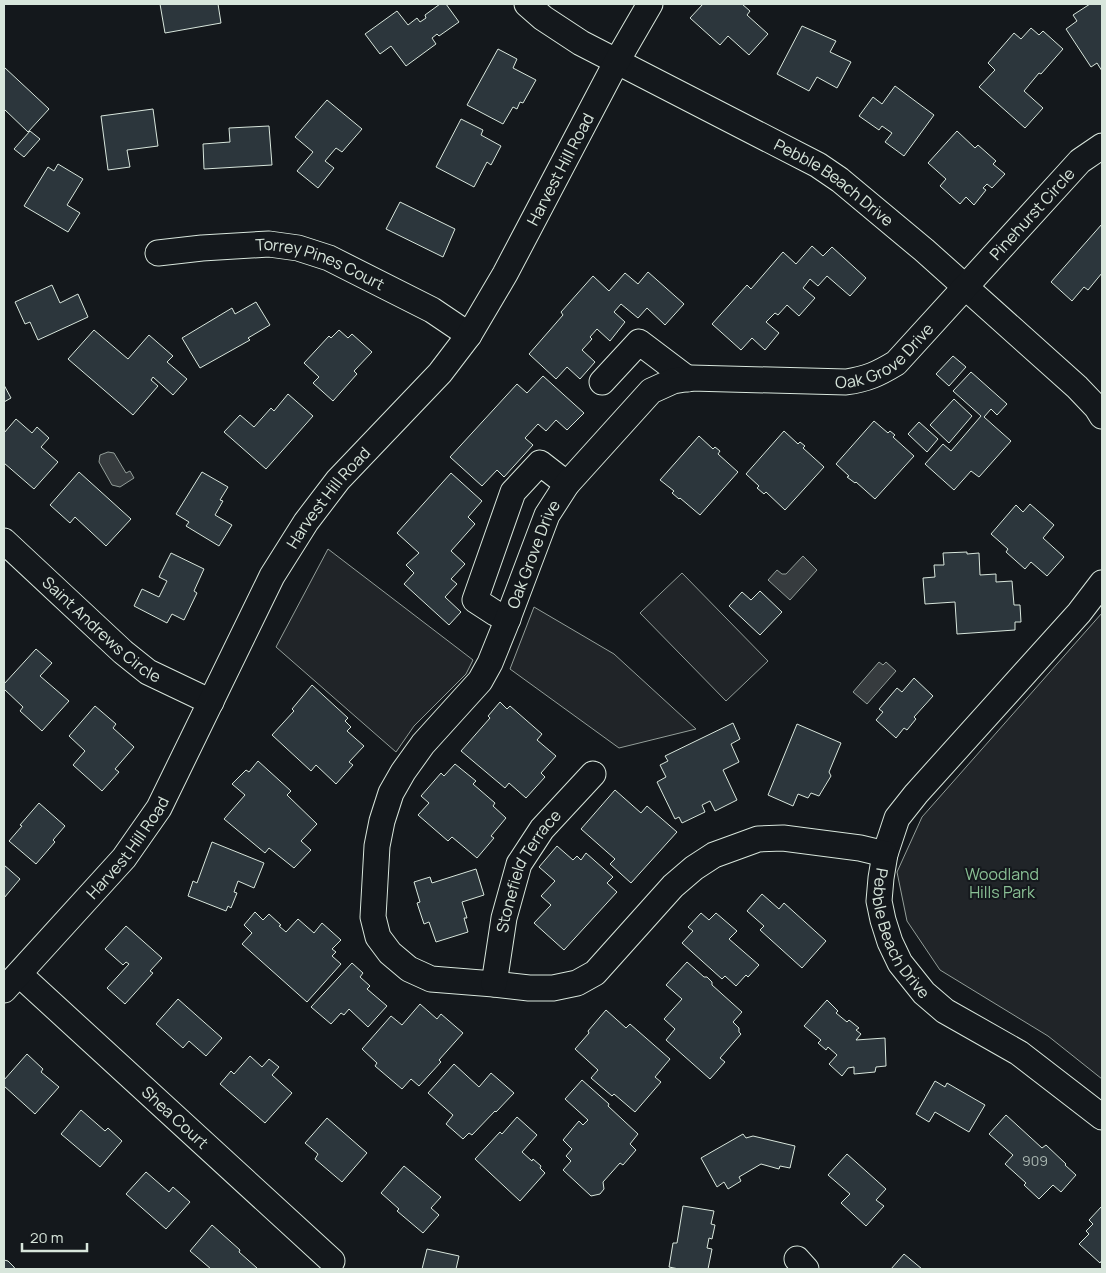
<svg xmlns="http://www.w3.org/2000/svg" width="1106" height="1273" font-family="Manrope,sans-serif">
	<style>
		.green { fill: #202428; stroke: #939e99 }
		.water { fill: #363b3e; stroke: #939e99 }
		.building { fill: #2c363c; stroke: #d8e6dc }
		.lines { fill: none; stroke-linecap: round; stroke-linejoin: round }
		.minor-casing { stroke: #d8e6dc; stroke-width: 27 }
		.minor { stroke: #14181c; stroke-width: 25 }
		.labels { text-anchor: middle; dominant-baseline: central; stroke-width: 4; stroke-linejoin: round; paint-order: stroke }
		.number-label { font-size: 14px; fill: #adbab4 }
		.street-label { font-size: 16px; fill: #d8e6dc; stroke: #14181c }
		.park-label { font-size: 16px; fill: #8ac095; stroke: #14181c }
	</style>
	<rect width="100%" height="100%" fill="#14181c"/>
	<!-- green -->
	<path class="green" d="M328,549L473,660L466,674L414,726L396,752L276,647Z
		M682,573L768,661L726,701L640,613Z
		M534,607L614,654L696,729L619,748L510,669Z
		M1102,613V1079L1048,1036L940,970L907,921L897,872L922,817Z"/>
	<!-- water -->
	<path class="water" d="M108,452L114,453L126,473L130,471L134,478L120,487L112,485L99,462L100,455Z
		M803,556L817,570L790,600L768,580L777,570L782,574H786Z
		M879,662L883,665L886,662L896,671L867,704L853,692Z"/>
	<!-- building -->
	<path class="building" d="M160,4H218L221,23L165,33Z
		M440,4H446L459,22L439,36L437,34L432,38L436,44L406,66L391,46L380,54L365,34L397,11L408,25L417,18L420,22L426,18L425,15Z
		M703,4H742L750,11L747,15L768,34L749,55L728,36L720,45L690,18Z
		M1090,4H1102V71L1097,63L1091,67L1066,29L1077,21L1073,15Z
		M802,26L836,41L830,52L851,62L837,88L817,77L809,91L777,74Z
		M1031,28L1039,35L1043,31L1063,49L1041,74L1039,73L1024,91L1043,108L1025,128L979,87L995,70L988,63L1014,33L1021,39Z
		M498,49L517,59L513,68L536,80L523,103L520,102L517,109L513,107L503,124L467,105Z
		M4,67L49,109L28,132L4,109Z
		M895,86L934,115L904,156L885,142L892,133L882,126L879,130L859,116L873,97L882,104Z
		M327,100L362,129L342,152L336,148L325,161L334,168L318,188L297,171L313,152L295,137Z
		M153,109L158,146L127,150L130,167L108,170L101,116Z
		M461,119L483,130L481,135L501,146L491,165L487,162L474,187L436,167Z
		M269,126L272,165L204,169L203,144L230,142L229,128Z
		M30,131L40,139L24,157L14,149Z
		M957,131L975,148L978,145L996,161L993,164L1005,174L992,188L987,184L983,188L986,190L974,205L966,197L960,204L940,186L946,179L928,163Z
		M58,164L83,179L67,205L80,213L68,232L24,206L48,167L54,171Z
		M400,202L455,229L443,257L386,229Z
		M1102,224V273L1088,290L1084,287L1072,301L1051,282Z
		M812,246L823,256L832,247L866,278L850,296L827,276L818,286L810,279L803,288L815,298L799,316L787,305L778,315L775,313L766,322L779,333L765,350L752,338L741,350L712,324L747,285L751,289L783,252L796,264Z
		M648,272L684,304L665,325L647,308L638,318L621,304L614,312L625,322L610,341L597,329L590,337L592,339L582,350L595,362L580,379L567,367L556,379L529,354L563,315L561,312L593,276L609,291L625,273L638,284Z
		M52,285L60,303L78,294L88,317L38,340L30,322L25,324L15,302Z
		M256,302L270,325L248,338L250,340L200,368L182,338L232,308L235,314Z
		M94,330L128,359L149,335L173,356L167,362L187,379L173,395L153,377L151,380L158,386L133,415L68,359Z
		M339,330L348,338L352,334L372,352L354,371L357,374L333,401L313,383L319,377L304,363L329,336L331,338Z
		M953,356L966,367L949,386L936,374Z
		M971,372L1007,404L997,415L991,409L984,417L1011,441L979,477L971,471L954,490L925,464L943,444L951,451L981,416L953,391Z
		M543,376L584,413L567,430L556,420L546,431L538,424L525,438L533,445L504,477L497,470L482,486L450,457L517,384L527,393Z
		M4,385L11,398L4,402Z
		M288,394L313,416L266,469L224,432L240,415L254,427L271,408L274,411Z
		M954,399L972,416L949,443L930,425Z
		M16,419L32,433L37,427L49,438L41,447L58,462L34,489L4,463V433Z
		M874,421L888,433L890,431L895,435L893,437L914,456L875,499L856,482L855,483L847,477L849,476L836,464Z
		M919,422L938,439L927,452L908,434Z
		M784,431L798,444L800,442L805,446L803,448L824,467L785,510L766,492L764,494L757,488L759,486L746,474Z
		M699,436L713,449L715,447L720,451L718,454L738,472L700,515L680,498L679,499L672,493L674,491L660,480Z
		M79,472L131,519L106,546L75,517L70,523L50,505Z
		M202,472L228,487L220,500L223,501L215,515L232,525L219,546L186,526L189,522L176,514Z
		M451,473L482,501L468,517L475,524L451,551L465,564L451,579L457,584L445,597L461,612L449,625L404,584L414,573L406,565L419,553L397,533Z
		M1030,504L1054,525L1043,538L1064,557L1047,576L1031,562L1025,569L1006,552L1008,549L991,534L1016,505L1023,512Z
		M967,552V554L979,553L980,575L996,574V582L1012,581L1014,605H1020L1021,622H1015V630L957,634L955,602L925,604L923,578L935,577L934,565H944L943,553Z
		M171,553L204,569L194,591L197,593L184,620L172,614L167,623L134,606L142,589L159,597L167,581L159,577Z
		M760,591L782,612L760,635L729,606L742,592L751,600Z
		M36,649L52,663L40,676L69,701L42,731L20,711L23,707L4,689V684Z
		M914,678L933,696L914,717L916,719L907,730L904,728L896,738L876,720L883,712L879,709L897,688L902,692Z
		M312,685L348,718L345,721L351,727L347,731L364,746L349,762L353,765L336,784L316,765L311,771L272,735L294,711L292,709Z
		M500,702L507,709L510,706L542,734L537,740L556,756L541,773L545,777L526,798L509,783L505,788L461,751L490,718L488,716Z
		M95,706L116,724L113,728L134,747L115,769L119,772L102,791L73,765L85,751L69,736Z
		M733,723L740,739L731,744L739,762L723,770L737,800L715,811L710,801L702,805L705,812L682,823L679,817L675,819L657,782L666,777L660,765L668,761L665,756Z
		M797,724L841,743L829,772L831,776L819,796L811,793L808,798L798,794L793,806L768,795Z
		M258,761L291,791L287,795L317,824L301,841L311,850L294,868L269,848L265,853L224,819L245,795L232,784L246,770L249,772Z
		M455,764L476,781L473,784L495,803L493,806L506,818L491,836L494,838L477,858L452,837L448,841L418,815L429,803L421,796L441,773L444,776Z
		M615,790L641,813L647,806L677,832L631,883L610,864L615,859L581,829Z
		M39,803L65,826L53,840L55,842L36,864L9,841L22,826L20,825Z
		M212,842L264,863L254,888L238,881L234,892L237,893L231,908L228,906L226,911L188,896L193,881L197,883Z
		M557,846L573,860L577,856L581,860L586,853L613,877L607,883L617,892L564,950L534,923L551,905L541,896L555,881L539,867Z
		M4,865L20,879L4,898Z
		M476,869L484,895L462,902L467,918H464L468,932L436,942L429,922L424,924L417,903L420,902L414,882L430,877L432,883Z
		M762,894L779,909L784,903L826,941L802,968L760,930L764,926L747,911Z
		M255,912L263,920L269,914L281,925L279,926L286,932L298,919L314,933L322,923L341,940L332,949L336,952L332,956L341,964L307,1002L242,944L252,933L244,925Z
		M701,913L709,920L716,913L737,931L729,939L759,965L748,977L746,975L736,986L725,976L722,979L682,943L693,931L688,927Z
		M126,926L162,958L150,971L153,973L125,1004L107,988L129,964L126,962L123,965L105,949Z
		M687,962L704,977H707L712,982V985L742,1012L733,1022L739,1028V1032L741,1034L720,1058L725,1062L710,1079L666,1040L675,1029L664,1019L682,999L666,985Z
		M352,963L363,973L360,977L370,986L367,989L387,1006L368,1027L349,1009L344,1015L341,1013L331,1024L311,1007Z
		M178,999L222,1038L206,1056L189,1041L183,1048L156,1024Z
		M827,1000L838,1011L836,1013L847,1022L849,1020L859,1028L856,1030L861,1034L856,1040L885,1038L886,1066L876,1067L875,1072L854,1074V1067L848,1068L842,1076L829,1064L837,1055L828,1047L826,1050L818,1043L821,1040L804,1026Z
		M420,1004L437,1019L441,1014L463,1033L439,1060L441,1062L419,1086L411,1079L402,1089L375,1066L377,1063L362,1049L391,1016L402,1025Z
		M606,1010L626,1028L630,1024L670,1059L655,1077L661,1082L635,1112L614,1094L612,1096L591,1078L598,1070L575,1049L589,1033L588,1031Z
		M27,1054L43,1069L41,1072L59,1087L35,1114L4,1086V1080Z
		M250,1056L262,1067L269,1059L279,1067L272,1075L292,1093L265,1123L220,1084L231,1071L234,1074Z
		M454,1064L479,1087L491,1073L514,1093L496,1112L495,1111L472,1135L469,1133L463,1139L446,1124L453,1115L428,1093Z
		M582,1080L609,1104L608,1106L638,1134L630,1144L636,1150L623,1165L620,1163L603,1182L604,1189L600,1194L591,1196L563,1170L571,1161L566,1156L572,1149L563,1140L579,1121L583,1125L588,1120L565,1099Z
		M935,1081L945,1087L947,1083L985,1105L969,1132L935,1112L929,1122L916,1114Z
		M81,1110L105,1131L108,1128L122,1141L100,1167L61,1134Z
		M1006,1115L1042,1148L1046,1145L1066,1164L1065,1165L1076,1175L1061,1192L1053,1185L1039,1199L1024,1185L1026,1183L1005,1164L1013,1155L989,1134Z
		M517,1117L537,1135L522,1152L532,1161L533,1159L541,1166L540,1168L545,1173L520,1201L475,1159L500,1132L502,1134Z
		M327,1118L367,1153L342,1182L315,1159L318,1154L305,1143Z
		M743,1134L746,1138L753,1136L795,1146L790,1168L780,1166L779,1169L761,1164L739,1177L741,1181L728,1189L724,1182L717,1187L701,1158Z
		M847,1154L886,1189L876,1200L884,1206L866,1226L841,1203L850,1194L828,1175Z
		M404,1166L441,1197L431,1208L439,1215L423,1233L397,1211L399,1209L381,1193Z
		M146,1172L169,1192L173,1187L190,1202L166,1229L126,1194Z
		M683,1206L714,1211L711,1224L715,1225L712,1239L709,1238L707,1248L712,1249L708,1269H679L669,1267L673,1243H677Z
		M1102,1206V1260L1100,1263L1079,1244L1089,1234L1086,1231L1093,1224L1089,1220Z
		M212,1225L240,1250L239,1252L257,1268L255,1269H211L190,1251Z
		M427,1249L459,1256L456,1269H422Z
		M904,1254L922,1269H891Z
		M4,1260L8,1261L14,1267L15,1269H4Z"/>
	<g class="lines">
		<!-- minor casing -->
		<g class="minor-casing">
			<g id="minor">
				<path id="s1" d="M527,4L543,18L581,43L818,165L840,180L924,250L1077,387L1097,408L1102,416"/>
				<path id="s2" d="M158,253L202,248L269,244L298,248L329,258L432,310L469,335"/>
				<path d="M602,382L639,342L688,379"/>
				<path id="s3" d="M4,541L123,652L148,672L211,702"/>
				<path id="s4" d="M1102,583L1079,613L916,794L897,818L885,854L881,878L879,901L883,920L890,942L900,963L924,993L945,1011L1019,1053L1102,1117"/>
				<path d="M508,619L495,613L475,600L513,492L540,463L567,484"/>
				<path id="s5" d="M885,854L860,848L783,838L758,839L714,855L694,868L673,886L595,973L577,983L553,988H529L494,984L431,979L409,969L390,953L378,937L373,917L377,846L382,821L391,793L403,772L423,744L480,681L490,663L505,626L547,515L567,484L651,391L673,381L691,378L846,382C867,379 878,374 896,363L1080,161L1102,146"/>
				<path id="s6" d="M19,974L332,1261"/>
				<path id="s7" d="M494,984L504,918L519,864L542,829L593,774"/>
				<path id="s8" d="M4,990L124,858L159,808L272,576L306,522L338,480L440,373L469,335L505,274L617,61L650,4"/>
				<path d="M797,1259L806,1269"/>
			</g>
		</g>
		<!-- minor -->
		<use href="#minor" class="minor"/>
	</g>
	<g class="labels">
		<!-- number labels -->
		<g class="number-label">
			<text x="1035" y="1160">909</text>
		</g>
		<!-- street labels -->
		<g class="street-label">
			<text stroke="none"><textPath href="#s8" startOffset="999">Harvest Hill Road</textPath></text>
			<text stroke="none"><textPath href="#s1" startOffset="356">Pebble Beach Drive</textPath></text>
			<text stroke="none"><textPath href="#s5" startOffset="1665">Pinehurst Circle</textPath></text>
			<text stroke="none"><textPath href="#s2" startOffset="166">Torrey Pines Court</textPath></text>
			<text stroke="none"><textPath href="#s5" startOffset="1456">Oak Grove Drive</textPath></text>
			<text stroke="none"><textPath href="#s8" startOffset="594">Harvest Hill Road</textPath></text>
			<text stroke="none"><textPath href="#s5" startOffset="1008">Oak Grove Drive</textPath></text>
			<text stroke="none"><textPath href="#s3" startOffset="132">Saint Andrews Circle</textPath></text>
			<text stroke="none"><textPath href="#s8" startOffset="189">Harvest Hill Road</textPath></text>
			<text stroke="none"><textPath href="#s7" startOffset="120">Stonefield Terrace</textPath></text>
			<text stroke="none"><textPath href="#s4" startOffset="435">Pebble Beach Drive</textPath></text>
			<text stroke="none"><textPath href="#s6" startOffset="212">Shea Court</textPath></text>
		</g>
		<!-- park labels -->
		<g class="park-label">
			<text x="1002" y="874">Woodland<tspan x="1002" dy="18">Hills Park</tspan></text>
		</g>
	</g>
	<!-- border -->
	<rect width="1106" height="1273" fill="none" stroke="#d8e6dc" stroke-width="10"/>
	<!-- scale -->
	<path d="M22 1243v8h65v-8" fill="none" stroke="#d8e6dc" stroke-width="2.5"/>
	<text x="30" y="1243" font-size="15" fill="#d8e6dc" stroke="#14181c" stroke-width="4" paint-order="stroke">20 m</text>
</svg>
